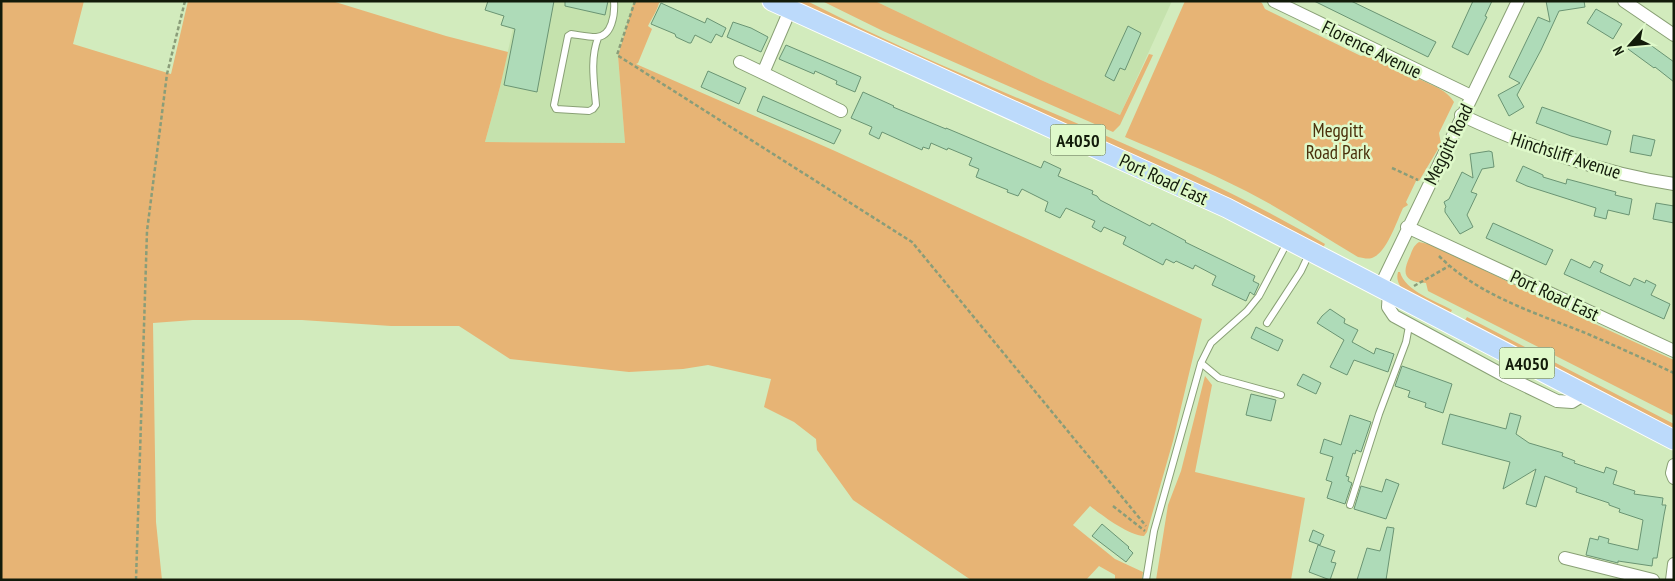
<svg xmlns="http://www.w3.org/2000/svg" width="1675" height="581" font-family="'PT Sans Narrow',sans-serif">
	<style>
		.built { fill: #c5e2ad }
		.green { fill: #e7b475 }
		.building { fill: #aedbb8; stroke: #6a9473 }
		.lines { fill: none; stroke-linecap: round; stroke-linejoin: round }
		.service-casing { stroke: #89a075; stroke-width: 8 }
		.minor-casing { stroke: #89a075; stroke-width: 14 }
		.primary-casing { stroke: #fff; stroke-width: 21 }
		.path { stroke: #8a9d79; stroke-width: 2.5; stroke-dasharray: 4 2.5; stroke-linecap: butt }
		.service { stroke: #fff; stroke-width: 6 }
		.minor { stroke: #fff; stroke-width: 12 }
		.primary { stroke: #bcdafb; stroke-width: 19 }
		.labels { text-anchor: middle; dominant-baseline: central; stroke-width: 5; stroke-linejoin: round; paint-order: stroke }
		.shield { fill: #dff9ca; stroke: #505e44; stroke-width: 1 }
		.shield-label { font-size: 18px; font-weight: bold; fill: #121b0a }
		.street-label { font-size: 19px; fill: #121b0a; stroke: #dff9ca }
		.park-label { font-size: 19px; fill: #4a300b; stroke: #dff9ca }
	</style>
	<rect width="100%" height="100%" fill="#d2ebbd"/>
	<!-- built -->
	<path class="built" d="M519,1H634L618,56L625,143L485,142L500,87Z
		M875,1H1172L1120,115L1041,80Z"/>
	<!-- green -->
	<path class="green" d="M1,1H84L73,44L171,74L188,1H332L446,36L508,52L500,87L485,142L625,143L618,56L634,1H663L659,3C657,11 652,18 648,26L652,29L638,63L636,64L835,151L1202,319L1173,441L1147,532L1144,536C1128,535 1103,516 1090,506L1073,525L1115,559L1143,572L1142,580H1115V575L1099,566L1086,580H971L853,500L817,450L816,439L794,422L764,407L771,379L708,365L683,369L629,372L510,359L459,326H391L302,320H193L153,323L156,522L162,580H1Z
		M791,1H807C906,52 1009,94 1111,138C1184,170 1256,203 1325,244L1323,248Z
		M822,1H875L1041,80L1120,115L1149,54L1153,55L1120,125L1113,132L883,31Z
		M1185,1H1259L1262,3L1265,9L1361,56C1378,54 1389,69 1406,69C1419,84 1443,84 1454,102L1439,133L1441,144L1419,181H1416L1406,202L1408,205L1403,208C1397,221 1387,251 1374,257C1369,260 1364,258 1358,257C1321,235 1285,211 1246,191C1207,171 1165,154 1125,137Z
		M1419,242L1433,245L1582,318L1674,360V416L1428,291L1426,283C1405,282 1401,275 1410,256C1412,251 1413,246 1419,242Z
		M1398,272H1400C1405,291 1436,301 1452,310L1450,314L1404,291C1399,285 1396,280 1398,272Z
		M1467,317L1674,424V431L1464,322Z
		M1205,376L1212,385L1195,472L1305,498L1291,580H1156L1168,505L1181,471Z"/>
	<!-- building -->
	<path class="building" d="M488,1H554L537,92L504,85L515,29L501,25L504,16L485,10Z
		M565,1H608L605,15L565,6Z
		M1314,1H1351L1436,42L1428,57Z
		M1473,1H1492L1485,16L1487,17L1468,55L1452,47Z
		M1546,1H1584L1585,7L1559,11L1541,50L1517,95L1524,107L1509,116L1498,95L1520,83L1509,77L1538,17L1550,22Z
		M661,3L705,23L707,18L726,28L722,37L716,34L711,43L695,35L691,43H689L676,37L675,34L651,24Z
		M1596,9L1622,24L1613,39L1587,23Z
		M733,22L751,28L768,37L761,52L727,37Z
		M1128,26L1141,33L1125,70L1120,68L1114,81L1105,76Z
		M1638,36L1674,62V82L1655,67L1654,68L1628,49Z
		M786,45L861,77L855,92L836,84L837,81L815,71L814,74L779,59Z
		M708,71L746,88L739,104L701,87Z
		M863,92L894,106L893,107L946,129V128L1041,168L1044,161L1061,169L1058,176L1093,191L1092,194L1097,196L1100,200L1150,226L1152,223L1186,241L1185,242L1255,276L1253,281L1259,284L1254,295L1250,292L1246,301L1212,285L1216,276L1195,265L1193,269L1176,261L1174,263L1166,259L1163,265L1123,244L1126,237L1104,227L1101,232L1092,227L1095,221L1066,208L1060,218L1045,211L1048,202L1022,189L1018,196L1007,192L1008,190L976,177L979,169L969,165L972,158L948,148L947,150L931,143L929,149L923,147L922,150L882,132L879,139L869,134L872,127L851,118Z
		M763,96L841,130L834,144L757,111Z
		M1542,107L1611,131L1607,145L1571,136L1536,123Z
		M1633,135L1655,140L1651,156L1630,152Z
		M1489,151L1492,152L1494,167L1482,169L1471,192L1477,194L1467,215L1473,227L1460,234L1445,212V208L1446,207L1444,202L1449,199L1462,172L1473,178L1470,154Z
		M1523,166L1543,175V177L1566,184L1567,179L1616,192L1615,195L1632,199L1629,215L1608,210L1606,219L1594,216L1596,208L1527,186L1516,181Z
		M1656,203L1674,206V223L1653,219Z
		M1493,223L1553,250L1546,265L1486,238Z
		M1571,259L1590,268L1594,261L1603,265L1600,272L1630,286L1634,278L1645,283L1646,280L1656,285L1651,295L1670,304L1664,319L1564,274Z
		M1330,309L1345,319L1344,323L1358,330L1352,342L1374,354L1376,348L1394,354L1388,372L1354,360L1347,375L1330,367L1344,340L1317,323L1322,316Z
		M1256,327L1283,340L1278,351L1251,338Z
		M1402,366L1452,384L1443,413L1425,407L1426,403L1408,397L1410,391L1395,386Z
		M1303,374L1321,383L1316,394L1297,385Z
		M1251,394L1276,400L1271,421L1246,415Z
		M1510,413L1521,416L1516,434L1529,443L1563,453L1562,456L1575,461L1574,463L1604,473L1606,467L1617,471L1613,484L1635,491L1634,494L1663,498L1662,505H1666L1664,515L1657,558H1653L1652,566L1618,561V563L1586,555L1590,538L1598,540L1599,536L1609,539L1608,543L1638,550L1643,520L1619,512L1620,509L1609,505V503L1576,492L1577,488L1545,476L1536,507L1526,504L1536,469L1503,489L1510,462L1442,444L1450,414L1506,429Z
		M1350,415L1371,422L1361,452L1356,450L1355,454L1353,453L1346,476L1349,477L1348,481L1352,483L1345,504L1327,498L1332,482L1326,480L1333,457L1320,453L1324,439L1341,445Z
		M1386,479L1399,484L1386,519L1354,509L1361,486L1382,492Z
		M1102,524L1129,547L1128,548L1133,553L1126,562L1092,536Z
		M1387,527L1394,528L1386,580H1357L1367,548L1380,551Z
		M1313,530L1324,535L1320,545L1309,541Z
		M1318,545L1335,551L1331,562L1336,563L1330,580L1309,572Z"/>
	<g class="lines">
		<!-- service casing -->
		<g class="service-casing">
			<path id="service" d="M598,38C590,59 594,82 596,105L593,109L589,111L556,109L554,105L568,36L571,34C579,35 587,37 596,37C612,37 615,14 614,1
				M1267,323L1301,271L1310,252
				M1201,363L1219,378L1281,395
				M1350,505L1379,414L1406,342L1409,326
				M1146,580L1154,531L1201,363L1211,343L1247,311L1259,296L1288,241"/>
		</g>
		<!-- minor casing -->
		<g class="minor-casing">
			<path id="minor" d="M1274,1L1471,96
				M1624,1L1674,35
				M790,10L763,73L841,111
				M740,62L763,73
				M1461,115C1530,147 1599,173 1674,184
				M1407,227L1674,351
				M1380,287L1518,1
				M1389,291L1388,307L1394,316L1505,376L1557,401L1572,402L1585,394
				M1674,465L1672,473L1674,478
				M1565,558L1653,580
				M1672,580L1674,564"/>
		</g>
		<!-- primary casing -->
		<g class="primary-casing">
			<path id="primary" d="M772,1L1227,208L1674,440"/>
		</g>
		<!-- path -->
		<path class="path" d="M635,1L617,55L912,242L1146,526
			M1392,168L1418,180
			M1439,256C1478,295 1533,312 1583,332C1614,345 1644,359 1674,373
			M1414,286L1449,266
			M1113,506L1145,531
			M136,580L147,231L167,74L185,1"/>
		<!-- service -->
		<use href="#service" class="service"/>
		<!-- minor -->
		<use href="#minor" class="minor"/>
		<!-- primary -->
		<use href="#primary" class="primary"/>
	</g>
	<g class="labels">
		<!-- shield labels -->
		<g class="shield">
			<rect x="1050.5" y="124.5" width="55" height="31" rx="4"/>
			<rect x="1499.5" y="347.5" width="55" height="31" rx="4"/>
		</g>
		<g class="shield-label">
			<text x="1078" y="140">A4050</text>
			<text x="1527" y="363">A4050</text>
		</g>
		<!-- street labels -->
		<g class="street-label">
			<text transform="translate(1372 49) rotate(26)">Florence Avenue</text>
			<text transform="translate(1448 144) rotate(-64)">Meggitt Road</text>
			<text transform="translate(1566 155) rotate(18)">Hinchsliff Avenue</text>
			<text transform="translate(1164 179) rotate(25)">Port Road East</text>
			<text transform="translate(1555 295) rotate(25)">Port Road East</text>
		</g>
		<!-- park labels -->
		<g class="park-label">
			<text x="1338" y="130">Meggitt<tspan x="1338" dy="22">Road Park</tspan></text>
		</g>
	</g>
	<!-- border -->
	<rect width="1675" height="581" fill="none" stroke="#121b0a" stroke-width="5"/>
	<!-- north arrow -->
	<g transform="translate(1630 45) rotate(243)" stroke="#dff9ca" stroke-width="4" paint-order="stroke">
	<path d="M0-4L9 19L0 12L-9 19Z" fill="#121b0a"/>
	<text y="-8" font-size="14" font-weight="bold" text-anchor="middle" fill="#121b0a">N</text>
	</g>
</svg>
